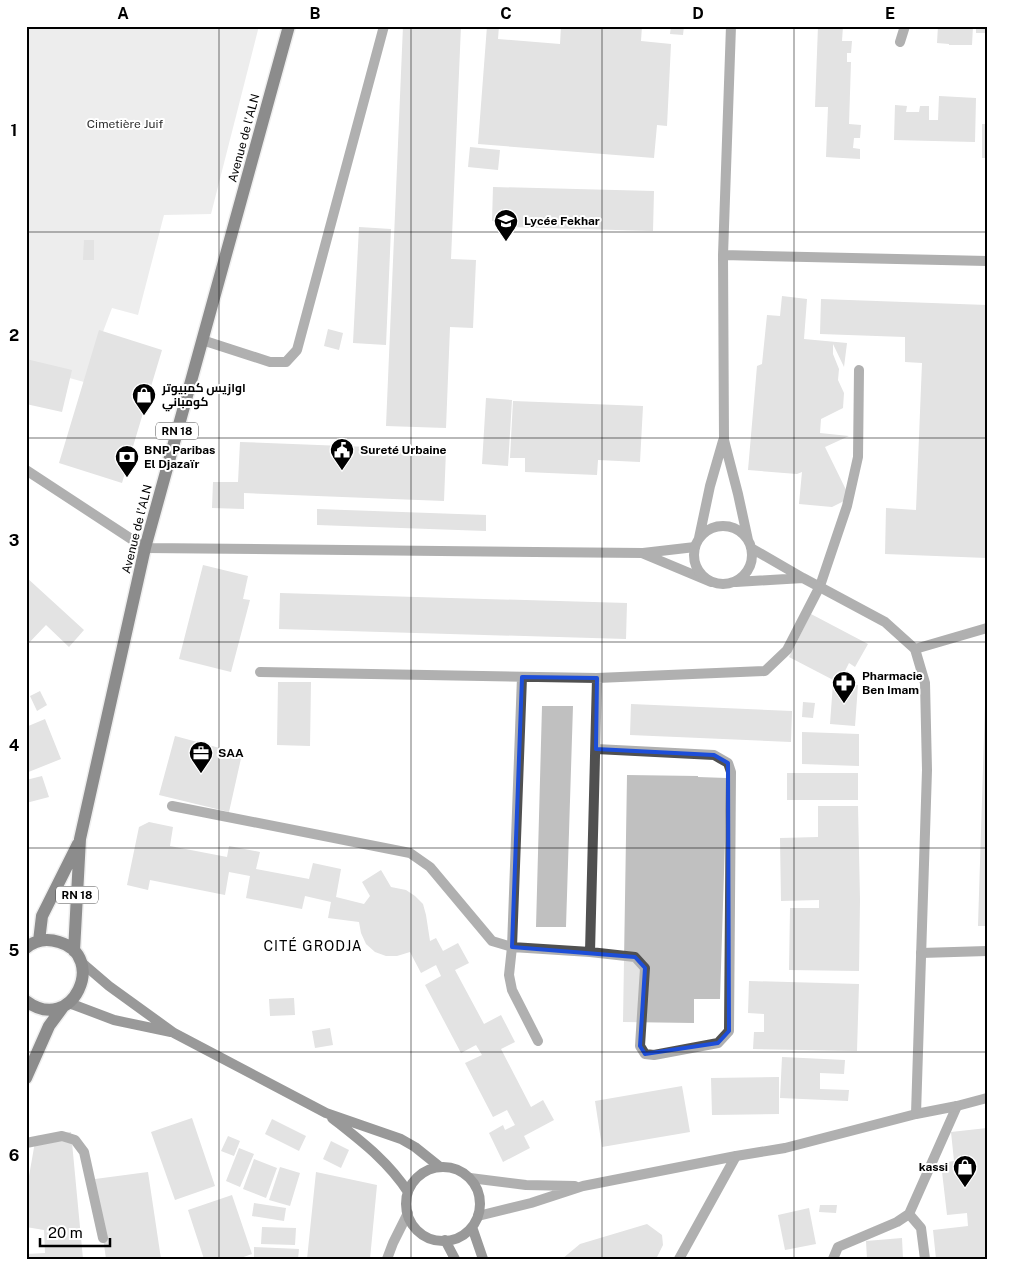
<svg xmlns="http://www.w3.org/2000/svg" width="1013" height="1285" font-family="'Public Sans',Cairo,sans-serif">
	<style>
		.green { fill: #d7d7d7 }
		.building { fill: #c0c0c0 }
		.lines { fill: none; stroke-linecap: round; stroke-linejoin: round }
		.primary-casing { stroke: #dbdbdb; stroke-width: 15 }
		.service { stroke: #505050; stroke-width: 10 }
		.minor { stroke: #505050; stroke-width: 10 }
		.tertiary { stroke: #505050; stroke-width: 10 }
		.secondary { stroke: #1d1d1d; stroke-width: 10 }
		.primary { stroke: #000; stroke-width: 12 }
		.marked { fill: none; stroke: #1d4ed8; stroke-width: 4; stroke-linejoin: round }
		.grid { fill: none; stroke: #000; stroke-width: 1; stroke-opacity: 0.55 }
		.labels { text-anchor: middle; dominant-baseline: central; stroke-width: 4; stroke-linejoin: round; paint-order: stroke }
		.shield { fill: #fff; stroke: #4c4c4c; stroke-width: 1 }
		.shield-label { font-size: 11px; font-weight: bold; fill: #000 }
		.park-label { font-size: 12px; fill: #2e2e2e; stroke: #fff }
		.street-label { font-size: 12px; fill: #000; stroke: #fff }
		.poi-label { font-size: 12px; font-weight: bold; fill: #000; stroke: #fff; text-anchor: start }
		.neighbourhood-label { font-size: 14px; letter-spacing: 1px; fill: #000; stroke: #fff }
		.neatline { fill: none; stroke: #000; stroke-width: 2 }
		.grid-label { font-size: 16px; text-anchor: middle; font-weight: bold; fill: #000 }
	</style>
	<rect width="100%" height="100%" fill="#fff"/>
	<!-- green -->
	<path class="green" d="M26,26H259L211,214L164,215L138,315L112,308L84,382L26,366Z"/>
	<!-- building -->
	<path class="building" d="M403,26H461L451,259L476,260L473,328L450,327L446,428L386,426Z
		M487,26H499L498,39L560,44L561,26H642L641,41L671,44L667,126L657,125L654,158L478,144Z
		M671,26H684L683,35L670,34Z
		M818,26H843L842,41H852L851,53H847V62H851L849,124L861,125L860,138H854L853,148L860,149V159L826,157L828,107H815Z
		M938,26H973L972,45H949V44L937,43Z
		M976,26H987V33H976Z
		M939,96L976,98L975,142L894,140L895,105L907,106L906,112H919L920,106H929V120H938Z
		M982,124H987V158H982Z
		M470,147L500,150L498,170L468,167Z
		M493,187L654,191L653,231L506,227L507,221H492Z
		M359,227L391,229L386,345L353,343Z
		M84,240H94V260H83Z
		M782,296L807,299L804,339L847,343L844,367L833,344V354L839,369L838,380L844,393L843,408L821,419L820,433L849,436L825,447L850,498L832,507L799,504L802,472L797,474L748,470L757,366L762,364L767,315L780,316Z
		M821,299L987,305V558L885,554L886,508L916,510L922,363L905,362V337L820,334Z
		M328,329L343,333L339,350L324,346Z
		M99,330L162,350L122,483L59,463Z
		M26,359L72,370L62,412L26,404Z
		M486,398L512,400L508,466L482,464Z
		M513,401L643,406L640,462L598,460L597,475L525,472V458H510Z
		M240,442L446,450L444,501L244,493V509L212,508L213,482H238Z
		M317,509L486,515V531L317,525Z
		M203,565L248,576L243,599L250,600L231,672L179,659Z
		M26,577L84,630L69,647L46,625L26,646Z
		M280,593L627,603L626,639L279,629Z
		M811,614L868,644L855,667L849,663L839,683L789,657Z
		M278,682H311L310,746L277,745Z
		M833,683L858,685L855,726L830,724Z
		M40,691L47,705L37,711L30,696Z
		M803,702L815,703L813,718L802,717Z
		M631,704L792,711L791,742L630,735Z
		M985,705H987V926H978Z
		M542,706H573L566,927H536Z
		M45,719L61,759L26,773V727Z
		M802,732L859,734V766L802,764Z
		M175,736L242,754L229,812L159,795Z
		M787,773H858V800H787Z
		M627,775L698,776V777L727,778L720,999H694V1023L623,1022Z
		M42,776L49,797L26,803V780Z
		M818,806H858L860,900L859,971L789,970L790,908H819V900L781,901L780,838L818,837Z
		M149,822L173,827L170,846L227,857L229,846L260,852L256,869L309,879L313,863L341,869L336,897L364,904L370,896L362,882L381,870L391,887L406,890L415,896L423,904L426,915L430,941L436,938L443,951L458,943L469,963L455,970L484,1024L501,1015L515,1042L501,1049L531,1107L543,1100L554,1120L524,1136L530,1148L503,1162L489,1133L503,1125L505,1130L515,1125L507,1110L493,1117L465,1063L482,1055L476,1045L461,1053L425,985L441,976L436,965L421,973L410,952L397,956H386L375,952L366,944L361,933L359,922L328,918L331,902L305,896L302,909L246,898L250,876L229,872L225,895L150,880L148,890L127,885L139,827Z
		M749,981L859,984L857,1051L753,1049L754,1032H764V1014L748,1013Z
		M294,998L295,1015L270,1016L269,999Z
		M330,1028L333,1045L315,1048L312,1031Z
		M782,1057L845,1060L844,1074L820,1073V1089L849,1090L848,1101L780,1098Z
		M779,1077V1114L712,1115L711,1078Z
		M682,1086L690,1132L602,1147L595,1101Z
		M192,1118L215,1186L175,1200L151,1132Z
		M272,1119L306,1136L299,1151L265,1134Z
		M987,1128V1259H936L933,1230L968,1226L967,1213L947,1215L941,1163L954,1161L951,1132Z
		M71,1132L83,1259H26V1254L45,1253L44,1230L26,1227V1183L28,1182L36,1136Z
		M228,1136L240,1141L234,1156L221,1151Z
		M331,1141L349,1150L341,1168L323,1159Z
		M239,1148L254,1154L240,1187L226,1181Z
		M254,1159L277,1168L266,1198L243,1189Z
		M280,1167L300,1173L290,1206L269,1200Z
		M148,1172L161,1259H106L95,1179Z
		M316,1172L377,1185L370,1259H307Z
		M232,1195L252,1254L238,1259H204L188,1210Z
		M254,1203L286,1208L284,1221L252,1216Z
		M820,1205H837L836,1213L819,1212Z
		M809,1208L816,1244L785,1250L778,1215Z
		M647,1224L662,1235L663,1245L656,1259H562L580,1244Z
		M262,1227L296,1228L295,1245L261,1244Z
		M902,1238L903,1259H867L866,1241Z
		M254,1247L299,1249L298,1259H254Z"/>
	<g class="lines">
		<!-- primary casing -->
		<g class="primary-casing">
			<path id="primary" d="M39,941L42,916L78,844
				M26,948C35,940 47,938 59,942C108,956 73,1036 26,1001
				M74,951L80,839L145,548L289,26
				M26,1078L49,1026L63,1007"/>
		</g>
		<!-- service -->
		<path class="service" d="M900,42L905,26
			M202,340L270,362H286L297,350L384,26
			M820,586L847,506L858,457L859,370
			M921,953L987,951
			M26,1143L62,1136L75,1140L84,1152L103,1238
			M909,1214L921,1228L925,1259
			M833,1259L838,1247L897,1222L909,1214L957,1106"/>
		<!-- minor -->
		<path class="minor" d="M26,470L145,548L643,553L695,547
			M644,554L711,582
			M915,649L987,628
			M260,672L597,678L765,671L787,650L820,586
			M522,677L512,947L509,975L512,990L538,1041
			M596,749L714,755L728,763L731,772L729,1031L718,1043L654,1055L645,1054L640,1046L645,968L635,957L590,952L597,678
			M172,806L410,853L430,867L492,941L512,947L590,952
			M387,1259L393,1243L408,1213
			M679,1259L736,1156"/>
		<!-- tertiary -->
		<path class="tertiary" d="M731,26L723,255L724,440L738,494L748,540
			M723,255L987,261
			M694 555a29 29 0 1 1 58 0a29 29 0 1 1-58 0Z
			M699,538L710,486L723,441
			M751,548L803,578L885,622L915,649L925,683L927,770L916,1114
			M736,582L803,578
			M470,1178L526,1185L575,1186
			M478,1216L531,1203L583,1186L736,1156L785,1148L916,1114L957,1106L987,1098"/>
		<!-- secondary -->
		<path class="secondary" d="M81,962L109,986L174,1033L326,1113L401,1139L415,1147L440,1167
			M69,1003L114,1020L171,1032
			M332,1118C361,1141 388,1161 408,1192
			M406 1204a37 37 0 1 1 74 0a37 37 0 1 1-74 0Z
			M472,1227L483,1259
			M445,1240L455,1259"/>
		<!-- primary -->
		<use href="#primary" class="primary"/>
	</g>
	<!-- marked area -->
	<path d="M0 0H1013V1285H0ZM522,677L597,678L596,749L714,755L728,763L729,1031L718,1043L645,1054L640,1046L645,968L635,957L512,947Z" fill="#fff" fill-opacity=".55" fill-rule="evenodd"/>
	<path class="marked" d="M522,677L597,678L596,749L714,755L728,763L729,1031L718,1043L645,1054L640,1046L645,968L635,957L512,947Z"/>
	<!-- grid -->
	<path class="grid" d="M219,26V1259M411,26V1259M602,26V1259M794,26V1259M26,232H987M26,438H987M26,642H987M26,848H987M26,1052H987"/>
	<!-- icons -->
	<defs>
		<g id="school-pin" transform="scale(1.25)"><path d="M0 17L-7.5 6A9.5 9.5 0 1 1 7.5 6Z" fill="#000" stroke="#fff"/><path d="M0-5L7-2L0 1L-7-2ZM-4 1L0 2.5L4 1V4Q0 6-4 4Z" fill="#fff"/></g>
		<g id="shop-pin" transform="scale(1.25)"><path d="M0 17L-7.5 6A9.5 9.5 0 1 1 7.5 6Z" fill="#000" stroke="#fff"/><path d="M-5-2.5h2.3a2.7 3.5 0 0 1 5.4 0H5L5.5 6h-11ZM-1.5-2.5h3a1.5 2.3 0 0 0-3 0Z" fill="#fff"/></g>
		<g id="civic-pin" transform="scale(1.25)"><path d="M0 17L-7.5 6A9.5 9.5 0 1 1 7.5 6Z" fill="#000" stroke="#fff"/><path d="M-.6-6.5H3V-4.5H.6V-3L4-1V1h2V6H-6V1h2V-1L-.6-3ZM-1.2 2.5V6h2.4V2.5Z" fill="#fff"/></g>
		<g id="bank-pin" transform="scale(1.25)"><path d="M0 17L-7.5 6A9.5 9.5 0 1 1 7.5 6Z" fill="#000" stroke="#fff"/><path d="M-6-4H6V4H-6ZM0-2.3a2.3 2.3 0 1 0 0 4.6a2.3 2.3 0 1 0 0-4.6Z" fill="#fff"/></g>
		<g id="pharmacy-pin" transform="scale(1.25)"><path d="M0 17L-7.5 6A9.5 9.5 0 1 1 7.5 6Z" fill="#000" stroke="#fff"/><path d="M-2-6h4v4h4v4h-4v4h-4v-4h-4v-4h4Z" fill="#fff"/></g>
		<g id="office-pin" transform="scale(1.25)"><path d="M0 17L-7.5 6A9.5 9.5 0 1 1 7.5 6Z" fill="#000" stroke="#fff"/><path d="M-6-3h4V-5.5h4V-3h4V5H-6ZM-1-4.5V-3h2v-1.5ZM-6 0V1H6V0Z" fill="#fff"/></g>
	</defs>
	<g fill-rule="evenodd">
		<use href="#school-pin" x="506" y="221"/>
		<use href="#shop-pin" x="144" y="395"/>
		<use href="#civic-pin" x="342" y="450"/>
		<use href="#bank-pin" x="127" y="457"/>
		<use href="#pharmacy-pin" x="844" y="683"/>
		<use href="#office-pin" x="201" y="753"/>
		<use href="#shop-pin" x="965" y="1167"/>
	</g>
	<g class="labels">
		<!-- shield labels -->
		<g class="shield">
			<rect x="156" y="422.5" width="42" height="17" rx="4"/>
			<rect x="56" y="886.5" width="42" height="17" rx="4"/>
		</g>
		<g class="shield-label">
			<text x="177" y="431">RN 18</text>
			<text x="77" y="895">RN 18</text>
		</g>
		<!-- park labels -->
		<g class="park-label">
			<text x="125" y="124">Cimetière Juif</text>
		</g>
		<!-- street labels -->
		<g class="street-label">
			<text transform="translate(244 138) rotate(-75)">Avenue de l'ALN</text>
			<text transform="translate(137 529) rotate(-76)">Avenue de l'ALN</text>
		</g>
		<!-- poi labels -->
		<g class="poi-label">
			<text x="524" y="221">Lycée Fekhar</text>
			<text x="162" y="388">اوازيس كمبيوتر<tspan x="162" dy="14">كومباني</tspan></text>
			<text x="144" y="450">BNP Paribas<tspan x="144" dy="14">El Djazaïr</tspan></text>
			<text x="360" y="450">Sureté Urbaine</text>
			<text x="862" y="676">Pharmacie<tspan x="862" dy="14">Ben Imam</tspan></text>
			<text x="218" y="753">SAA</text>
			<text x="948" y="1167" text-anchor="end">kassi</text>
		</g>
		<!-- neighbourhood labels -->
		<g class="neighbourhood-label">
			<text x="313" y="946">CITÉ GRODJA</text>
		</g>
	</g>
	<!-- border -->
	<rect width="1013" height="1285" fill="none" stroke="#ffffff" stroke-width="55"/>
	<!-- scale -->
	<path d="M40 1238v8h70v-8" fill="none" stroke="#000000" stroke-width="2.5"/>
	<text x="48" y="1238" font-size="15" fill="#000000" stroke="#ffffff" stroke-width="4" paint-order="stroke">20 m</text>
	<rect x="28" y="28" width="958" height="1230" class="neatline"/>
	<g class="grid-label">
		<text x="123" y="19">A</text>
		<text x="315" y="19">B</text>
		<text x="506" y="19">C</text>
		<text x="698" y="19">D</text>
		<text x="890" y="19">E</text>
		<text x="14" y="136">1</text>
		<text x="14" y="341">2</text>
		<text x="14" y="546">3</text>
		<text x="14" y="751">4</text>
		<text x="14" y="956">5</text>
		<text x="14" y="1161">6</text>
	</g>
</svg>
